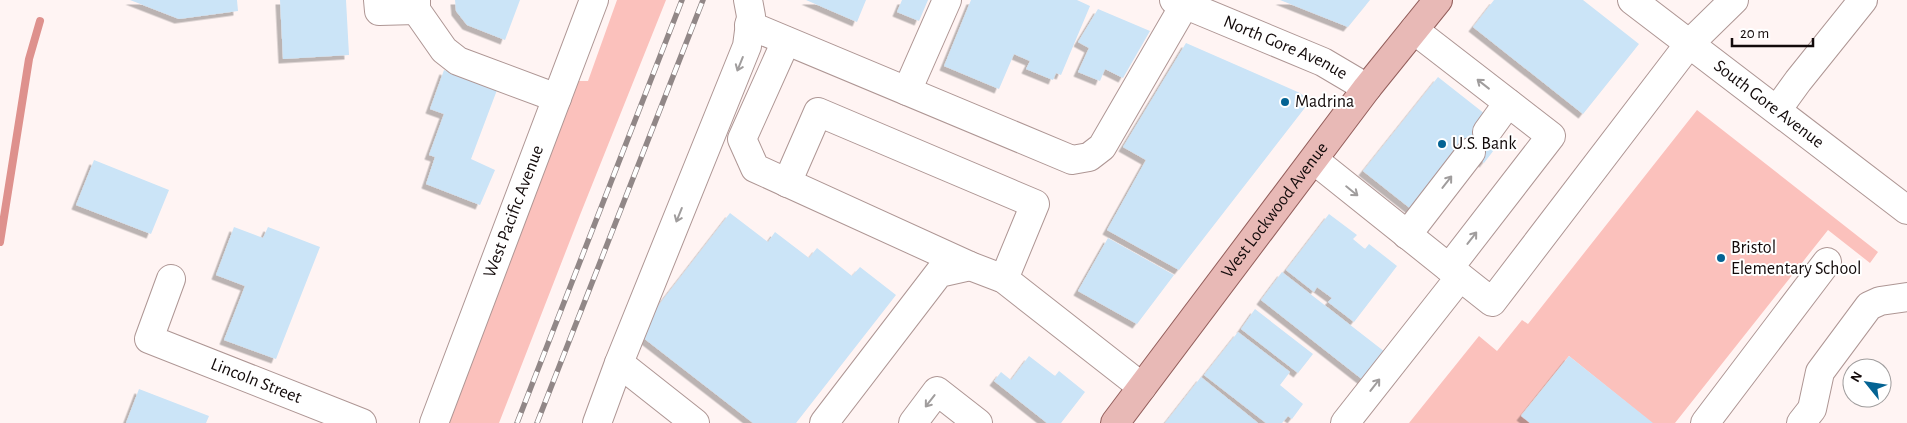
<svg xmlns="http://www.w3.org/2000/svg" width="1907" height="423" font-family="'Alegreya Sans',sans-serif">
	<style>
		.green { fill: #fbc1bc }
		.lines { fill: none; stroke-linecap: round; stroke-linejoin: round }
		.stream { stroke: #de918d; stroke-width: 8 }
		.building { fill: #cbe4f7; filter: url(#shadow) }
		.minor-casing { stroke: #ae9694; stroke-width: 30 }
		.major-casing { stroke: #935e5b; stroke-width: 30 }
		.minor { stroke: #fff; stroke-width: 28 }
		.major { stroke: #e8b9b6; stroke-width: 28 }
		.rail-casing { stroke: #918787; stroke-width: 5.5 }
		.rail { stroke: #fff; stroke-width: 4; stroke-dasharray: 11; stroke-linecap: butt }
		.oneway { stroke: #a09d9d }
		.poi-dot { fill: #046393; stroke: #fff; stroke-width: 2 }
		.labels { text-anchor: middle; dominant-baseline: central; stroke-width: 4; stroke-linejoin: round; paint-order: stroke }
		.street-label { font-size: 18px; fill: #120a0a; stroke: #fff }
		.poi-label { font-size: 18px; fill: #120a0a; stroke: #fff; text-anchor: start }
	</style>
	<defs>
		<filter id="shadow"><feDropShadow dx="-4.5" dy="4.5" stdDeviation="0" flood-color="#0004"/></filter>
	</defs>
	<rect width="100%" height="100%" fill="#fff4f3"/>
	<!-- green -->
	<path class="green" d="M617,0H666L580,215L499,423H449L578,81H588Z
		M1697,110L1878,252L1870,263L1828,230L1675,423H1652L1569,356L1521,415L1530,423H1409L1479,336L1497,351L1522,320L1528,324Z"/>
	<g class="lines">
		<!-- stream -->
		<path class="stream" d="M0,242L29,59L40,21"/>
	</g>
	<!-- building -->
	<path class="building" d="M130,0H237L238,11L179,19Z
		M280,0H346L349,55L283,59Z
		M455,0H520L505,40L467,25L456,11Z
		M806,0H866L857,22Z
		M902,0H928L919,21L897,12Z
		M971,0H1077L1090,6L1061,75L1056,73L1053,80L1026,69L1030,61L1014,54L999,89L944,66Z
		M1280,0H1370L1348,27Z
		M1494,0H1583L1639,44L1583,114L1473,27Z
		M1098,9L1150,31L1123,78L1105,69L1100,81L1078,72L1089,48L1078,42Z
		M1186,43L1300,93L1306,98L1307,105L1179,270L1107,230L1146,160L1123,147Z
		M444,70L497,90L471,159L495,170L480,205L426,184L435,157L429,155L444,114L430,109Z
		M1438,77L1485,114L1477,124L1500,142L1484,163L1462,145L1411,209L1363,171Z
		M94,160L169,190L151,234L76,205Z
		M730,213L768,242L775,232L809,258L817,248L852,276L860,267L896,295L796,423H753L637,333Z
		M1329,214L1357,235L1353,239L1365,249L1369,244L1397,266L1354,322L1328,302L1332,298L1317,287L1314,292L1286,270Z
		M234,227L263,238L268,227L320,247L276,359L224,340L245,286L216,275Z
		M1108,238L1174,275L1137,324L1078,291Z
		M1282,272L1385,352L1363,380L1261,300Z
		M1255,309L1313,354L1298,373L1241,329Z
		M1238,332L1290,372L1280,385L1303,404L1292,419L1288,416L1282,423H1266L1204,375Z
		M1029,356L1055,376L1059,371L1085,392L1061,423H1047L994,381L1001,372L1011,380Z
		M1569,356L1653,423H1530L1521,416Z
		M1201,377L1258,423H1165Z
		M139,389L209,416L206,423H126Z"/>
	<g class="lines">
		<!-- minor casing -->
		<g class="minor-casing">
			<g id="minor">
				<path d="M378,0L379,11L416,10V0"/>
				<path id="s1" d="M1174,0L1323,62L1367,88"/>
				<path id="s2" d="M1632,0L1907,210"/>
				<path d="M416,10L444,50L458,61L557,98"/>
				<path d="M749,25L1072,160L1089,157L1102,147L1185,4"/>
				<path d="M786,41L742,139L755,168L970,266L1004,279L1142,387"/>
				<path d="M907,91L947,0"/>
				<path d="M1777,110L1798,81L1863,0"/>
				<path d="M1487,132L1508,103"/>
				<path d="M1314,160L1449,268L1551,136L1414,30"/>
				<path d="M787,183L818,112L1035,204L1004,279"/>
				<path d="M1407,235L1471,152"/>
				<path d="M1449,268L1492,302L1689,44L1734,0"/>
				<path id="s3" d="M171,279L149,339L362,423"/>
				<path d="M619,363L695,423"/>
				<path id="s4" d="M434,423L594,0"/>
				<path d="M597,423L619,363L747,46L751,16L748,0"/>
				<path d="M824,423L939,273L970,266"/>
				<path d="M913,423L937,391L978,423"/>
				<path d="M1345,423L1460,277"/>
				<path d="M1705,423L1827,262"/>
				<path d="M1801,423L1812,409L1820,372L1869,306L1880,301L1907,297"/>
			</g>
		</g>
		<!-- major casing -->
		<g class="major-casing">
			<g id="major">
				<path id="s5" d="M1115,423L1367,88L1438,0"/>
			</g>
		</g>
		<!-- minor -->
		<use href="#minor" class="minor"/>
		<!-- major -->
		<use href="#major" class="major"/>
		<!-- rail casing -->
		<g class="rail-casing">
			<path id="rail" d="M517,423L682,0
				M537,423L703,0"/>
		</g>
		<!-- rail -->
		<use href="#rail" class="rail"/>
	</g>
	<!-- one-way arrows -->
	<defs><path id="oneway-shaft" d="M-6 0H5M1.5-3L5.5 0L1.5 3" fill="none" stroke-width="1.6" stroke-linecap="round" stroke-linejoin="round" transform="scale(1.25)"/></defs>
	<g class="oneway">
		<use href="#oneway-shaft" transform="translate(740 64) rotate(112)"/>
		<use href="#oneway-shaft" transform="translate(1483 84) rotate(-142)"/>
		<use href="#oneway-shaft" transform="translate(1447 182) rotate(-52)"/>
		<use href="#oneway-shaft" transform="translate(1352 191) rotate(39)"/>
		<use href="#oneway-shaft" transform="translate(679 215) rotate(112)"/>
		<use href="#oneway-shaft" transform="translate(1472 238) rotate(-52)"/>
		<use href="#oneway-shaft" transform="translate(1375 385) rotate(-52)"/>
		<use href="#oneway-shaft" transform="translate(930 401) rotate(128)"/>
	</g>
	<!-- markers -->
	<g class="poi-dot">
		<circle cx="1285" cy="102" r="5"/>
		<circle cx="1442" cy="144" r="5"/>
		<circle cx="1721" cy="258" r="5"/>
	</g>
	<g class="labels">
		<!-- street labels -->
		<g class="street-label">
			<text stroke="none"><textPath href="#s1" startOffset="121">North Gore Avenue</textPath></text>
			<text stroke="none"><textPath href="#s2" startOffset="172">South Gore Avenue</textPath></text>
			<text stroke="none"><textPath href="#s5" startOffset="266">West Lockwood Avenue</textPath></text>
			<text stroke="none"><textPath href="#s4" startOffset="226">West Pacific Avenue</textPath></text>
			<text stroke="none"><textPath href="#s3" startOffset="179">Lincoln Street</textPath></text>
		</g>
		<!-- poi labels -->
		<g class="poi-label">
			<text x="1295" y="102">Madrina</text>
			<text x="1452" y="144">U.S. Bank</text>
			<text x="1731" y="248">Bristol<tspan x="1731" dy="21">Elementary School</tspan></text>
		</g>
	</g>
	<!-- north arrow -->
	<g transform="translate(1867 383) rotate(300)"><circle r="24" fill="#ffffff" stroke="#a09d9d"/>
	<path d="M0-4L9 19L0 12L-9 19Z" fill="#046393"/>
	<text y="-8" font-size="14" font-weight="bold" text-anchor="middle" fill="#120a0a">N</text>
	</g>
	<!-- scale -->
	<path d="M1732 38v8h81v-8" fill="none" stroke="#120a0a" stroke-width="2.5"/>
	<text x="1740" y="38" font-size="15" fill="#120a0a" stroke="#ffffff" stroke-width="4" paint-order="stroke">20 m</text>
</svg>
